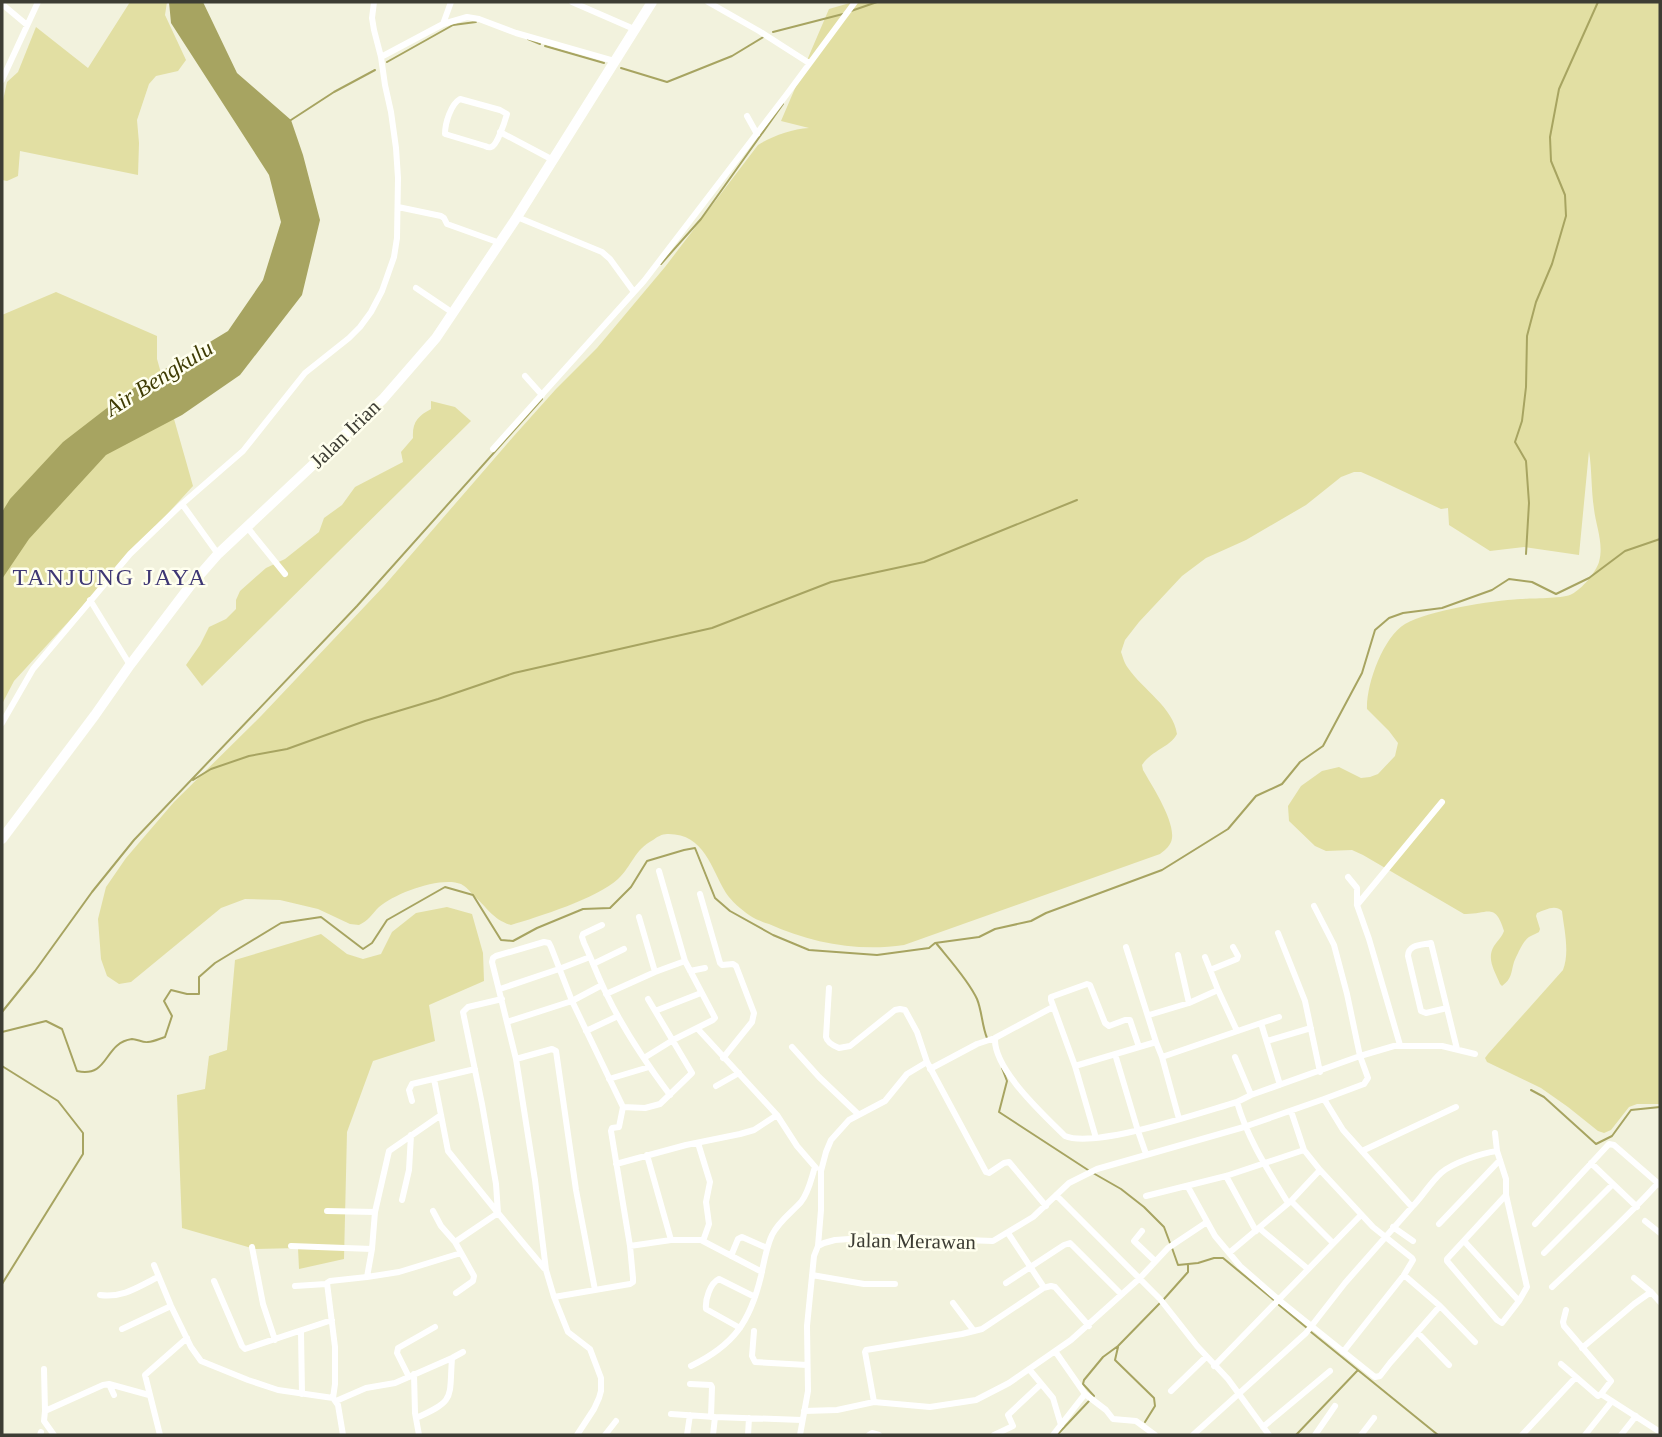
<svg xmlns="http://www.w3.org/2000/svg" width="1662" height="1437" font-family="'Times New Roman',serif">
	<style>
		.green { fill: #e2dfa3 }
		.water { fill: #a7a461 }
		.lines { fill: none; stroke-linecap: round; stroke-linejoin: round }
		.stream { stroke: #a7a461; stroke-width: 2 }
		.street { stroke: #fff; stroke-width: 6 }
		.primary { stroke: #fff; stroke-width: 10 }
		.labels { text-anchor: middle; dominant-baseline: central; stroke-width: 5; stroke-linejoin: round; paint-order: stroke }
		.street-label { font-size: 21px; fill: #3d3d34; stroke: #ffe }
		.water-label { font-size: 23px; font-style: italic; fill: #3f3c04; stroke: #ffe }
		.quarter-label { font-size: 24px; letter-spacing: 2px; fill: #3e3774; stroke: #ffe }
	</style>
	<rect width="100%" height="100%" fill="#f2f2dd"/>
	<!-- green -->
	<path class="green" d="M130,2H167L165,15L186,60L178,71L156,76L149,84L137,120L139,143L138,175L20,151L18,176L7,181L2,180V105L7,82L18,72L36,27L88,68Z
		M853,2H1660V1104H1637L1629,1107L1611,1130L1604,1133L1598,1131L1568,1107L1541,1088L1487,1062L1485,1058L1488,1054L1563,970C1570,952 1564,929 1562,911C1555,904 1545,910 1537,913L1536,916L1540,929L1539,932C1536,934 1532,935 1529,937C1523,941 1517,955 1514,962C1511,972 1512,979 1502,986L1500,984C1495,971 1486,959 1494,946C1498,940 1502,937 1504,931C1495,901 1487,915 1464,914L1363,855L1352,850L1326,851L1315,846L1289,821L1288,806L1301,786L1322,771L1339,767L1361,778L1370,777L1378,774L1395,756L1398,743L1389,731L1367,709C1366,685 1383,637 1405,624C1429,610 1491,601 1520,599C1531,598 1564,599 1572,594C1582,589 1596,572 1599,562C1604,544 1596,526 1594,509C1591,490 1592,470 1589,451L1579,555L1524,547L1490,551L1449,525L1448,508L1441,509L1377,479L1361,472H1354L1341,477L1306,505L1246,540L1206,558L1182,576L1139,622L1125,640L1121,652C1123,657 1124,663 1128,668C1143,690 1173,707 1177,734C1169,748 1152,750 1142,765L1143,770C1152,786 1178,825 1171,842C1169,847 1164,851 1160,854L904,945C858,952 811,943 769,924C762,922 755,919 749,915C742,910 731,901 726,893C711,868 704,833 667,834C662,834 657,837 653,840C634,850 632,866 618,879C598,898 538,917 511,925C493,920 486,906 473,895C470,891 465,886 461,884C441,876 395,893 379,907C372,914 368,921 359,925L350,924L318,909L280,900L245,899L221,908L131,982L119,984L107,976L101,959L98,919L106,887L126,858L174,802L261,716L384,586L513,437L556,389L597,348L665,267L758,145C772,136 792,129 809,128L781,121L829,9Z
		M56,292L157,336V359L193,486L14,681L2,704V315Z
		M431,401L455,407L471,421L202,686L186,665L200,645L209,627L226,619L236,609V600L240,591L266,568L285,559L319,532L324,518L342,505L355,487L403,462L401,452L413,438C412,422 418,416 431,409Z
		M447,907L472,914L483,953L484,981L429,1005L435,1041L373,1061L347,1132L344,1259L299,1269L298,1248L255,1249L182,1228L177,1095L205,1089L209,1056L227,1050L235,960L321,934L347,954L363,959L381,954L392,932L416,913Z"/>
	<!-- water -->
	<path class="water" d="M169,2H203L237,73L291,120L303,155L320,220L302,295L240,375L182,415L106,455L29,539L2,579V512L10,499L63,442L129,391L228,331L263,280L281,222L269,175L171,23Z"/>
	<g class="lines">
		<!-- stream -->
		<path class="stream" d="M851,11L877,2
			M773,32L843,14
			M528,39L540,44
			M545,46L604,63
			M387,62L453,25L476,22
			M621,68L667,82L732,56L765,36
			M291,120L334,92L375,70
			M661,264L701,219L783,104
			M1526,554L1529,503L1526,461L1515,442L1522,421L1526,387L1527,336L1536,302L1552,264L1566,216L1565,195L1551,161L1550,137L1559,89L1598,2
			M193,780L211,769L249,756L287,749L365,721L438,699L514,673L712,628L831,582L924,562L1077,500
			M936,943C949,959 969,981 977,999C982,1011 982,1026 987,1038
			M2,1012L35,971L92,892L134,840L357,606L542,399
			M2,1032L46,1021L62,1029L77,1071C110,1078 103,1043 132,1039C137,1039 143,1043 148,1042C153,1042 159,1039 165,1037L172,1016L164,1001L171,990L187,994H199V977L215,963L281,923L321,917L363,949L372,943L387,920L445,887L473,895L501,940L513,941L537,928L583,909L610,908L631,887L647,861L684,850L695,848L715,898L730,911L773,935L809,950L877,955L929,948L935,943L979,937L995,929L1031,921L1046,913L1162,870L1228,829L1256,796L1282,784L1300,762L1323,746L1362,673L1375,630L1389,618L1403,613L1442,608L1492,590L1509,579L1532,582L1556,594L1589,578L1625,551L1660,539
			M2,1066L58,1101L83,1133V1154L2,1284
			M1002,1068L1007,1081L999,1112L1088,1170
			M1531,1090L1544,1097L1596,1144L1612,1136L1631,1110L1660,1107
			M1093,1173L1121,1189L1144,1207L1164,1227L1170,1243
			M1172,1248L1178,1265L1198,1263L1214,1258H1223L1275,1301
			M1164,1299L1188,1272V1265
			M1279,1305L1307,1328
			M1311,1332L1438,1435
			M1118,1347L1115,1360L1154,1398L1155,1406L1145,1422
			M1093,1397L1094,1396L1083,1384L1084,1380L1103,1357L1118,1346L1160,1303
			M1057,1435L1089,1401
			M1296,1435L1357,1371"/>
		<!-- street -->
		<path class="street" d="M572,2L634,29
			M708,2L759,31L809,63
			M2,4L27,25
			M443,24L451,2
			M381,57L443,24L467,17L479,19L516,33L614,61
			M2,80L38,2
			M460,99L500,110L507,114C505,121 497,146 491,147C489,148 487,147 485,146L445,134C445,123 451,104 460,99Z
			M747,116L757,134
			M500,132L553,160
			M398,207L441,216L444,218L447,224L500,243
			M517,217L602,252L610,259L634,292
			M416,288L453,313
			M525,376L542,395
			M493,449L644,281L787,94L855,2
			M182,504L218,554
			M247,527L285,574
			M90,600L130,665
			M2,723L33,669L130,554L182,504L243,451L305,373L349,338L360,327L371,312L382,291L394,257L397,238L398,178L396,148L391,112L385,85L381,57L374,30L372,18L374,2
			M1348,877L1357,888V905L1369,939L1400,1045
			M700,894L720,963L722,965L733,964L736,966L754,1013L752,1022L723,1058
			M1357,905L1442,802
			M639,917L655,972L685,961
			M602,925L583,934L582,937L584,943C592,960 598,977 606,993C623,1029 646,1063 670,1095
			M1278,933L1305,1001L1320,1072
			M1178,955L1189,1003
			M593,964L624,949
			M1210,970L1237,959L1238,956L1233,947
			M690,971L705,968
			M829,988L826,1037C827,1042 834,1046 839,1048L850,1046L895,1010L900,1009L905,1010L917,1032L927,1062L986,1172L989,1173L1004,1163L1009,1162L1046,1206
			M500,989L559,969L590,957
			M1218,990L1237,1031
			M606,994L655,972
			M502,999L468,1007L463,1012L482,1104L496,1184L498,1213L544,1268
			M1053,1007L995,1038C993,1069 1044,1115 1065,1136C1095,1149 1202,1112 1237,1102L1251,1095L1360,1056L1394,1046H1442L1475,1054
			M1447,1008L1426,1013L1421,1011L1408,956C1408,944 1422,945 1431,943L1457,1049
			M655,1011L701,993
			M1149,1015L1189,1003L1218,990L1205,957
			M1279,1017L1261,1023L1280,1085
			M507,1022L572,1001L602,985
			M697,1028L777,1115L797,1146L816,1168
			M586,1031L618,1016
			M1267,1041L1311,1028
			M1156,1042L1162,1057L1261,1023
			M792,1047L819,1077L858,1114
			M1115,1054L1138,1131L1146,1154
			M1162,1057L1179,1119
			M1235,1057L1251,1095
			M644,1058L673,1040L713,1020L715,1018L685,961L659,871
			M516,1059L552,1049L556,1051L576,1190L595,1290
			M1075,1066L1156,1042L1126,947
			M930,1069L977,1044L995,1038
			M434,1079L448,1151L498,1213L455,1242
			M609,1079L649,1067
			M716,1086L739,1073
			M412,1101L409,1090L412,1084L475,1069
			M1237,1102C1248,1140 1268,1170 1288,1203
			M623,1107L645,1108L660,1104L692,1073L648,999
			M1291,1111L1304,1150L1320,1170L1373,1227L1412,1258L1413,1260L1404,1275L1343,1352
			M1495,1133L1497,1151L1506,1179V1195L1527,1287L1519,1301L1502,1323L1497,1320L1447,1261V1259L1506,1195
			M1096,1138L1075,1066L1051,1000V997L1087,984L1090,985L1105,1023L1109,1026L1125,1020H1130L1139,1047
			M698,1143L710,1182L706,1202L709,1224L703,1241
			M1362,1151L1456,1107
			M1591,1163L1637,1207
			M616,1164L686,1145L740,1134L754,1130L777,1115
			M1226,1176L1256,1231
			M1188,1187L1215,1236L1240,1266L1279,1300L1375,1377L1380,1376L1390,1363L1440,1306
			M1056,1195L1160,1299L1197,1346L1228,1379L1269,1435
			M1146,1196L1226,1176L1304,1150
			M402,1200L409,1170L411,1135
			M1291,1201L1333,1243
			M1412,1207C1422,1197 1430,1183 1441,1173C1452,1163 1482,1153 1497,1151
			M327,1211L375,1212
			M433,1211L441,1226L455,1242L474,1276L473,1281L456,1293
			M1645,1221L1660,1233
			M1439,1224L1500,1160
			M1535,1224L1609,1144L1614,1145L1660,1185
			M1393,1227L1413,1241
			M1259,1228L1308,1269
			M1142,1231L1134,1241L1155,1261
			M671,1240H701L762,1272
			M1464,1241L1519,1301
			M291,1246L372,1249
			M630,1246L671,1240L647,1155
			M818,1246L821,1210V1171L826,1152L831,1140L849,1120L885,1101L907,1074L927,1062
			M252,1247L263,1304L275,1340
			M1229,1253L1291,1201L1320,1170
			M1544,1253L1613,1184
			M731,1256L738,1239L742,1237L767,1248
			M154,1265L171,1306L191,1347L201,1361L248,1380L278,1390L333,1398L338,1405L343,1435
			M812,1275L864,1284H895
			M1404,1275L1440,1306L1475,1342
			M367,1277L399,1272L461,1253
			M1634,1278L1651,1292L1660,1302
			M214,1281L242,1346L245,1349L332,1320
			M1006,1283L1064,1245L1070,1243L1121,1294
			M295,1286L326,1284
			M1552,1287C1588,1253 1625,1220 1658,1183
			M1043,1288L1051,1286L1055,1287L1089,1326
			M100,1295C123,1298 138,1287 158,1277
			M554,1297L630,1284L633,1282V1278L630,1246L611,1131L612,1128L619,1127L623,1107L572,1001L551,947L549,943L544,942L496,956L493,958L492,962L516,1059L535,1180L546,1270L554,1297L568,1332L590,1349L601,1378V1391L599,1398L594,1409L577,1435
			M953,1303L974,1331
			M1566,1310L1563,1322L1564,1326L1611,1381L1601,1394
			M740,1328L706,1309C705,1300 710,1283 719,1279L755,1297
			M122,1329L171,1306
			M754,1331L752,1356L755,1362L807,1365
			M301,1332L302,1394
			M1417,1332L1449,1365
			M1582,1348L1634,1304L1651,1292
			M1055,1351L1085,1394
			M1561,1364L1598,1396L1601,1394L1660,1432
			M691,1366C734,1345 750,1322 761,1276C764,1262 766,1248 772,1235C779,1221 791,1213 801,1202C809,1192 811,1179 815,1167
			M1214,1366L1361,1215
			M44,1369L45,1411
			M1029,1369L1053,1398L1061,1425
			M414,1374L415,1413L419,1435
			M409,1377L397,1353L398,1348L435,1327
			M109,1384L114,1395
			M690,1384L711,1385L712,1387L711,1417
			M1171,1391L1206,1357
			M333,1398L335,1384V1347L327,1283L330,1281L367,1277L372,1249L375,1212L389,1151L441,1115
			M336,1401L366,1388L395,1383L452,1358L463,1352
			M874,1402L865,1352L866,1350L962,1334L982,1329L1042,1289L1043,1286L1008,1233
			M804,1411L837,1410L874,1402L930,1407L976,1400L1009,1383L1071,1340L1140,1278L1168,1248L1207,1222
			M671,1414L715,1417L802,1420
			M416,1418C456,1400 449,1399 452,1358
			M1263,1427L1330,1371
			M40,1435L41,1432
			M54,1435L44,1421L45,1411L103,1385L109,1384L149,1395
			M160,1435L145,1375L187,1338
			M605,1435L616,1421
			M687,1435L690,1415
			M713,1435L715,1417
			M748,1435L749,1418
			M800,1435L808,1391L807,1326L814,1256L818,1246L824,1243L835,1240L879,1237L993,1241L1033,1217L1069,1183L1097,1169L1244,1127L1324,1099
			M869,1435L872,1433L879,1435
			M994,1435L1013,1426L1008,1415L1041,1384
			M1053,1435L1085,1394L1106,1410L1113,1419L1136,1421L1155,1435
			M1193,1435L1306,1333L1345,1283L1412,1207L1343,1130L1324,1099L1364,1084L1368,1078L1360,1056L1347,994L1334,945L1314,906
			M1315,1435L1335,1406
			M1361,1435L1374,1418
			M1522,1435L1576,1377
			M1585,1435L1612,1401
			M1621,1435L1636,1416"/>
		<!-- primary -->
		<path class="primary" d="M2,839L95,715L130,665L190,586L218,554L383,399L436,338L517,217L652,2"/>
	</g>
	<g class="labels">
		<!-- street labels -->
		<g class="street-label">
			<text transform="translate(345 434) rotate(-44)">Jalan Irian</text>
			<text transform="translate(912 1241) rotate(1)">Jalan Merawan</text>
		</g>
		<!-- water labels -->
		<g class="water-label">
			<text transform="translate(159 378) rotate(-32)">Air Bengkulu</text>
		</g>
		<!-- quarter labels -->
		<g class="quarter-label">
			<text x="110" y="577">TANJUNG JAYA</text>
		</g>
	</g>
	<!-- border -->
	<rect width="1662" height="1437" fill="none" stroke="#3d3d34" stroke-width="7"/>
</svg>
